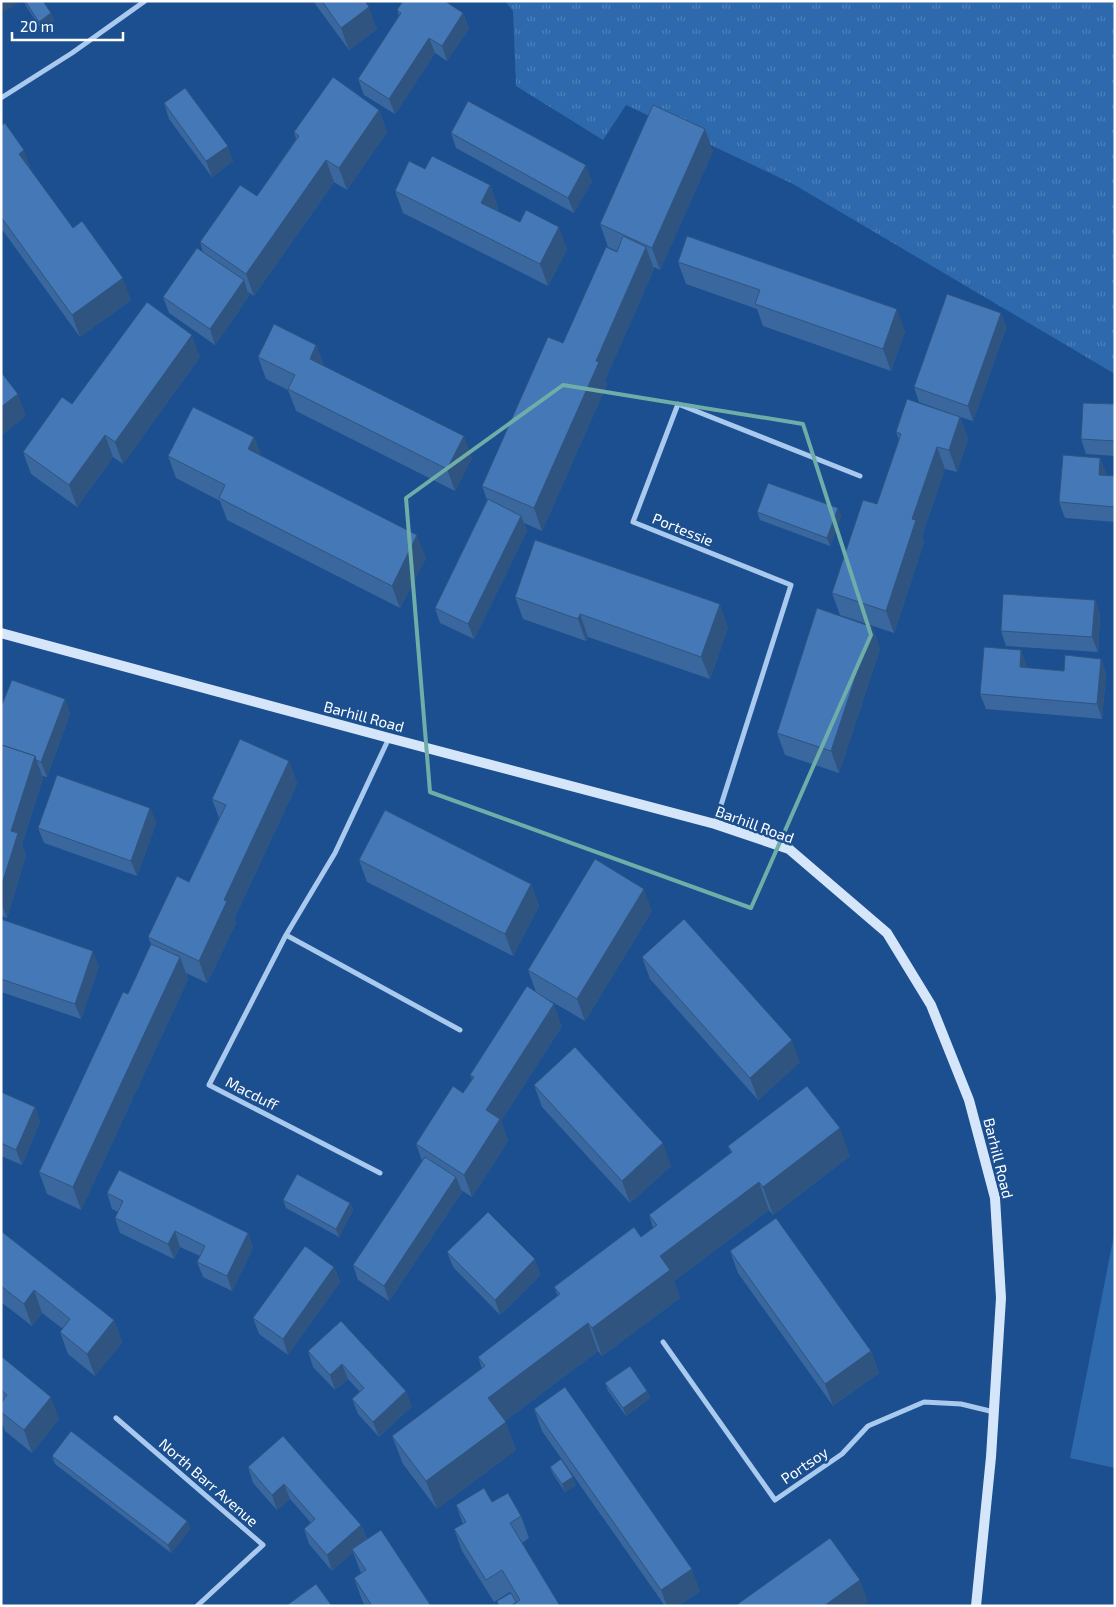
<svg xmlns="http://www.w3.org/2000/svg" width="1116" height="1607" font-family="'Exo 2',sans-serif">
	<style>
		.grass { fill: url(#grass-tufts) }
		.pitch { fill: #2e69ad }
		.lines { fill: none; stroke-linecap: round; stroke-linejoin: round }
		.street { stroke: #a9c9ee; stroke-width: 5 }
		.secondary { stroke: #d6e6fa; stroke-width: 10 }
		.wall { fill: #3a679d }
		.shaded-wall { fill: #305480 }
		.building { fill: #4478b7; stroke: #305480 }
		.marked { fill: none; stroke: #6fada8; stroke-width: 4; stroke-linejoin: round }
		.labels { text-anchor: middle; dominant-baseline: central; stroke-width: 5; stroke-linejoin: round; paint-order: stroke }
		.street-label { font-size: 15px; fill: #fff; stroke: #1b4f8f }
	</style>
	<defs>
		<pattern id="grass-tufts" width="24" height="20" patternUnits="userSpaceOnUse" patternTransform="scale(1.25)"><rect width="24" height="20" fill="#2e69ad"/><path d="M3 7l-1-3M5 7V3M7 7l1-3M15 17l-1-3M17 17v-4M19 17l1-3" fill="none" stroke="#4d80b9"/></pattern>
	</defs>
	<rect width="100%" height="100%" fill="#1b4f8f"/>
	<!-- grass -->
	<path class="grass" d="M505,1H1115V374L793,184L626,105L603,140L516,86L513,11Z"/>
	<!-- pitch -->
	<path class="pitch" d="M1115,1230V1468L1070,1458Z"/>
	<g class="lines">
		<!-- street -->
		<path class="street" d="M1,98L72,53L145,1
			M715,824L791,585L633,522L678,404L860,476
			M286,935L335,853L389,738
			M380,1173L209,1085L286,935L460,1030
			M663,1342L775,1500L842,1454L868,1426L924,1402L961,1404L994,1412
			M116,1418L263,1545L197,1606"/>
		<!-- secondary -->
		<path class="secondary" d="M1,633L389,738L715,824L789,849L887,933L931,1005L969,1100L995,1198L1001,1298L991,1457L976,1606"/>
	</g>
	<!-- wall -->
	<path class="wall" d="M24,1H43L51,13L54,21L42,30L26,6Z
		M313,1H365L377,29L349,50Z
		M397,10L463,13L469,29L447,61L435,53L395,114L364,95L358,79L399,16Z
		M164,103L233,161L212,177L169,119Z
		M379,110L387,132L347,190L334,182L254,296L248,292L249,296L215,345L169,313L163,297L203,252L200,242L257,196L296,139L294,132Z
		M1,126L32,172L73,228L131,300L80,337L1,228Z
		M451,133L592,181L574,213L456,148Z
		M713,151L660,270L654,267V269L605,380L607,384L542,531L524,523L527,531L474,639L440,623L435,608L487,500L482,486L563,343L617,251L608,247L600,224Z
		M425,169L490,185L498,207L497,211L567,249L548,286L403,213L395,191Z
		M678,262L905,331L891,371L763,326L757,309L686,284Z
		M1001,313L1006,328L973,421L960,417L968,439L957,472L945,469L922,536L924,542L894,633L840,615L832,593L877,504L899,440L896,432L949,413L919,402L914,387Z
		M316,345L324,366L472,458L455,491L296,411L288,390L266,379L258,357Z
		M200,357L123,464L113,457L77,507L31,474L23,452L72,404Z
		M1115,404V456L1086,454L1081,439Z
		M254,437L261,455L426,558L400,608L227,520L220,501L176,478L168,456Z
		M1100,458L1106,473V475L1115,476V522L1065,518L1059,502Z
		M757,512L841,516L830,546L760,520Z
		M515,597L728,627L710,679L588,637L586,641L523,619Z
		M1095,600L1100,615L1098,652L1006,646L1001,631Z
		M872,627L880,649L839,773L785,755L777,733Z
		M1101,659L1106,674L1102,719L986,709L980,694L1027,666V668L1064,671Z
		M65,699L70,714L47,777L42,776L43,778L22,844L26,855L7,918L1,916V707Z
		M289,761L297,784L234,919L236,923L207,983L186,973L188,979L81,1210L47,1194L39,1172L128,994L151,944L148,937L189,882L219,818L212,799Z
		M150,808L156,823L137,876L44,843L38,828Z
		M359,860L531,884L539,906L513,956L367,882Z
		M652,911L585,1021L537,993L562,1026L501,1121L508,1141L472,1197L461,1190L462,1192L389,1301L358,1280L353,1265L422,1161L416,1144L463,1093L472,1079L470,1075L536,992L528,970Z
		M1,919L99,966L81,1019L1,992Z
		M642,957L800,1062L758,1100L650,979Z
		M534,1085L671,1166L630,1203L542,1107Z
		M1,1092L35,1107L40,1122L22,1165L1,1156Z
		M728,1146L850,1156L773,1215L769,1210L674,1281L680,1298L602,1356L598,1351L505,1421L516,1450L437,1509L403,1464L392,1436L482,1369L478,1357L558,1296L554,1287L641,1237L653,1228L649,1215L731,1153Z
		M107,1193L248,1233L253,1248L232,1291L203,1277L197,1262L200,1256L180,1247L174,1259L120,1233L115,1218L118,1212L112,1209Z
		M283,1200L350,1203L353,1210L339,1237L286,1208Z
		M1,1231L114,1320L122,1342L95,1376L68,1354L60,1332L63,1329L42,1313L32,1326L1,1302Z
		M730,1251L871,1351L879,1373L833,1406L738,1273Z
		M447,1252L535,1259L540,1275L500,1315L453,1267Z
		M334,1267L340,1282L288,1355L259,1334L253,1318Z
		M341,1321L412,1406L379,1437L358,1414L352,1399L360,1392L348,1379L335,1390L313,1367L308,1351Z
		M1,1356L59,1419L32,1453L5,1431L1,1420Z
		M605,1383L647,1391L650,1398L626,1416L608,1391Z
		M534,1409L700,1591L678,1606H665L542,1431Z
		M283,1436L361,1525L367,1539L431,1606H365L362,1600L354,1578L361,1573L353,1552L332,1571L309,1544L304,1529L311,1523L290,1499L277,1510L253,1483L248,1467Z
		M52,1456L187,1521L190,1529L171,1553L55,1464Z
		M550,1467L576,1485L565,1492L553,1474Z
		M492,1502L521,1516L529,1538L522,1543L560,1606H498L497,1601L511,1593L510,1592L494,1602L462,1551L454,1529L463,1524L456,1505Z"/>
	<!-- shaded-wall -->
	<path class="shaded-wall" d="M1,1H21L4,12L1,4Z
		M369,7L377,29L349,50L341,28Z
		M51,13L54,21L42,30L39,22Z
		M463,13L469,29L447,61L442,46Z
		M429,38L435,53L395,114L389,99Z
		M379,110L387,132L347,190L339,168Z
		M705,129L713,151L660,270L652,248Z
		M228,146L233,161L212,177L206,161Z
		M24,150L32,172L19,154Z
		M326,160L334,182L254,296L246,274Z
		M586,165L592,181L574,213L568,198Z
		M490,185L498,207L489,225L481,203Z
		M559,227L567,249L548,286L540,264Z
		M646,247L654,269L605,380L607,384L542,531L534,508L596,361Z
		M123,278L131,300L80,337L72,315Z
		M244,280L249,296L215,345L210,329Z
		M897,309L905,331L891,371L883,349Z
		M1001,313L1006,328L973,421L968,406Z
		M192,335L200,357L123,464L115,442Z
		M316,345L324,367L310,359Z
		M18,394L26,416L1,436V407Z
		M960,417L968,439L957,472L949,450Z
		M105,435L113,457L77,507L69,485Z
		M464,436L472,458L455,491L447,469Z
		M254,437L263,459L248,449Z
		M937,447L945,469L922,536L924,542L894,633L886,611L912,519Z
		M1100,458L1106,473L1104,490L1099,475Z
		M838,508L841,516L830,546L827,538Z
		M521,516L527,531L474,639L468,624Z
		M417,535L426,558L400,608L392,586Z
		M1095,600L1100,615L1098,652L1092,637Z
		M720,604L728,627L710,679L701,657Z
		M580,614L588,637L586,641L578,619Z
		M872,627L880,649L839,773L831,751Z
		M1021,650L1027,666L1025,682L1020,667Z
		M1101,659L1106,674L1102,719L1097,704Z
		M65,699L70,714L47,777L41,762Z
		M35,756L43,778L22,844L26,855L7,918L1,902V887L11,831Z
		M289,761L297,784L234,919L236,923L207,983L199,961L224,900Z
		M150,808L156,823L137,876L131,861Z
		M531,884L539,906L513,956L505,934Z
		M644,889L652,911L585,1021L577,999Z
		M93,951L99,966L81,1019L75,1004Z
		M180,957L188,979L81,1210L73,1187Z
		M554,1004L562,1026L501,1121L508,1141L472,1197L464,1175L486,1110Z
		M792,1040L800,1062L758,1100L750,1078Z
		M35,1107L40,1122L22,1165L16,1150Z
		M840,1128L850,1156L773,1215L763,1187Z
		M663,1143L671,1166L630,1203L622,1181Z
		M456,1177L462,1192L389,1301L384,1286Z
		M759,1182L769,1210L674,1281L680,1298L602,1356L592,1328L660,1256Z
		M350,1203L353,1210L339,1237L336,1229Z
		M175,1231L180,1247L174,1259L168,1244Z
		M248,1233L253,1248L232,1291L227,1276Z
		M535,1259L540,1275L500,1315L495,1300Z
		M334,1267L340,1282L288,1355L283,1339Z
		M34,1290L42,1313L32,1326L24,1304Z
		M114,1320L122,1342L95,1376L87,1354Z
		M588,1323L598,1351L498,1426L488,1398Z
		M871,1351L879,1373L833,1406L825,1384Z
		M342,1364L348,1379L335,1390L330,1375Z
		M406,1391L412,1406L379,1437L373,1422Z
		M647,1391L650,1398L626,1416L623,1408Z
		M51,1397L59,1419L32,1453L24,1430Z
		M506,1422L516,1450L437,1509L426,1481Z
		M573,1477L576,1485L565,1492L562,1484Z
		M284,1484L290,1499L277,1510L272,1495Z
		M187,1521L190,1529L171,1553L168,1545Z
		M361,1525L367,1540L352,1549L353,1552L332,1571L327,1555Z
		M692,1569L700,1591L678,1606H667L661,1590Z
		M860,1580L868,1602L863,1606H824Z"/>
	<!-- building -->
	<path class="building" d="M25,1H43L51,13L39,22Z
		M322,1H365L369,7L341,28Z
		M403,1H445L463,13L442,46L429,38L389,99L358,79L401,13L397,10Z
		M333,77L379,110L339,168L326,160L246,274L200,242L240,185L257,196L299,136L294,132Z
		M185,88L228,146L206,161L164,103Z
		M468,101L586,165L568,198L451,133Z
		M653,105L705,129L652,248L600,224Z
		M5,123L24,150L19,154L73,228L82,221L123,278L72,315L1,217V126Z
		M432,156L490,185L481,203L520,222L526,210L559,227L540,264L395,191L409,161L425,169Z
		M623,236L646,247L596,361L599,362L534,508L482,486L548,337L563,343L606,247L617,252Z
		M687,236L897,309L883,349L755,304L760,290L678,262Z
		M197,248L244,280L210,329L163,297Z
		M947,294L1001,313L968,406L914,387Z
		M147,302L192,335L115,442L105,435L69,485L23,452L62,397L72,404Z
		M274,324L316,345L310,359L464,436L447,469L288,389L295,375L258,357Z
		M1,372L18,394L1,407Z
		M907,399L960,417L949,450L937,447L912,519L916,520L886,611L832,593L863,500L877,504L901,434L896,432Z
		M1083,403L1115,404V441L1081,439Z
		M193,407L254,437L248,449L417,535L392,586L219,498L225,485L168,456Z
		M1063,455L1100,458L1099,475L1115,476V507L1059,502Z
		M768,483L838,508L827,538L757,512Z
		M488,499L521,516L468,624L435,608Z
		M535,540L720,604L701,657L580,614L578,619L515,597Z
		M1003,594L1095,600L1092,637L1001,631Z
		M817,608L872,627L831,751L777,733Z
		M984,647L1021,650L1020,667L1064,671L1065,655L1101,659L1097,704L980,694Z
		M12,680L65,699L41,762L36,760L35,756L2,745L1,746V707Z
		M240,739L289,761L224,900L227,901L199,961L148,937L177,876L189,882L226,805L212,799Z
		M2,745L35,756L11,831L18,833L1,887Z
		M57,775L150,808L131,861L38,828Z
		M385,810L531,884L505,934L359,860Z
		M595,859L644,889L577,999L528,970Z
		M1,919L93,951L75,1004L1,979Z
		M684,919L792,1040L750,1078L642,957Z
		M151,944L180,957L73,1187L39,1172L123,992L128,994Z
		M527,986L554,1004L486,1110L500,1119L464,1175L416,1144L453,1086L463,1093L474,1077L470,1075Z
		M575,1047L663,1143L622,1181L534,1085Z
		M807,1086L840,1128L763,1187L759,1182L660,1256L670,1270L592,1328L588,1323L488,1398L506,1422L426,1481L392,1436L485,1366L478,1357L560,1294L554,1287L634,1227L641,1237L657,1225L649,1215L732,1152L728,1146Z
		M1,1092L35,1107L16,1150L1,1143Z
		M425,1157L456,1177L384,1286L353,1265Z
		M119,1170L248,1233L227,1276L197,1262L205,1246L175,1231L168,1244L115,1218L123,1201L107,1193Z
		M297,1174L350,1203L336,1229L283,1200Z
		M488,1212L535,1259L495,1300L447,1252Z
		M776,1218L871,1351L825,1384L730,1251Z
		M1,1231L114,1320L87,1354L60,1332L70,1319L34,1290L24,1304L1,1286Z
		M305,1246L334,1267L283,1339L253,1318Z
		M341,1321L406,1391L373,1422L352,1399L364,1388L342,1364L330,1375L308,1351Z
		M1,1356L51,1397L24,1430L1,1412V1403L7,1395L1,1390Z
		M630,1366L647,1391L623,1408L605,1383Z
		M565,1387L692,1569L661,1590L534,1409Z
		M71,1431L187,1521L168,1545L52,1456Z
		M283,1436L361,1525L327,1555L304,1529L315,1519L284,1484L272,1495L248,1467Z
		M561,1459L573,1477L562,1484L550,1467Z
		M484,1488L492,1502L508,1493L521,1516L510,1523L560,1606H511L520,1600L502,1570L486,1580L454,1529L466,1522L456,1505Z
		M381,1530L431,1606H372L354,1578L366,1570L352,1549Z
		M830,1538L860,1580L824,1606H735Z
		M316,1584L332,1606H286Z
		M511,1593L516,1602L511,1606H499L497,1601Z"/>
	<!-- marked area -->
	<path class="marked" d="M563,385L803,424L871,635L751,908L430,792L406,498Z"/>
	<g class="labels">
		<!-- street labels -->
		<g class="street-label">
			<text transform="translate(683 529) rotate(22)">Portessie</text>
			<text transform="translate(364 716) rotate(15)">Barhill Road</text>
			<text transform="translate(755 824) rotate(20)">Barhill Road</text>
			<text transform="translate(252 1093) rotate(27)">Macduff</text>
			<text transform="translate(999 1158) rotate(76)">Barhill Road</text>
			<text transform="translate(804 1465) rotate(-34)">Portsoy</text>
			<text transform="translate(209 1482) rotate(41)">North Barr Avenue</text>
		</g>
	</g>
	<!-- border -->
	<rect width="1116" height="1607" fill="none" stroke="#ffffff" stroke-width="5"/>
	<!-- scale -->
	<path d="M12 32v8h111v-8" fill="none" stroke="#ffffff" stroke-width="2.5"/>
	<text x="20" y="32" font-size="15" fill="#ffffff" stroke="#1b4f8f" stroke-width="4" paint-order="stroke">20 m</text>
</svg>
